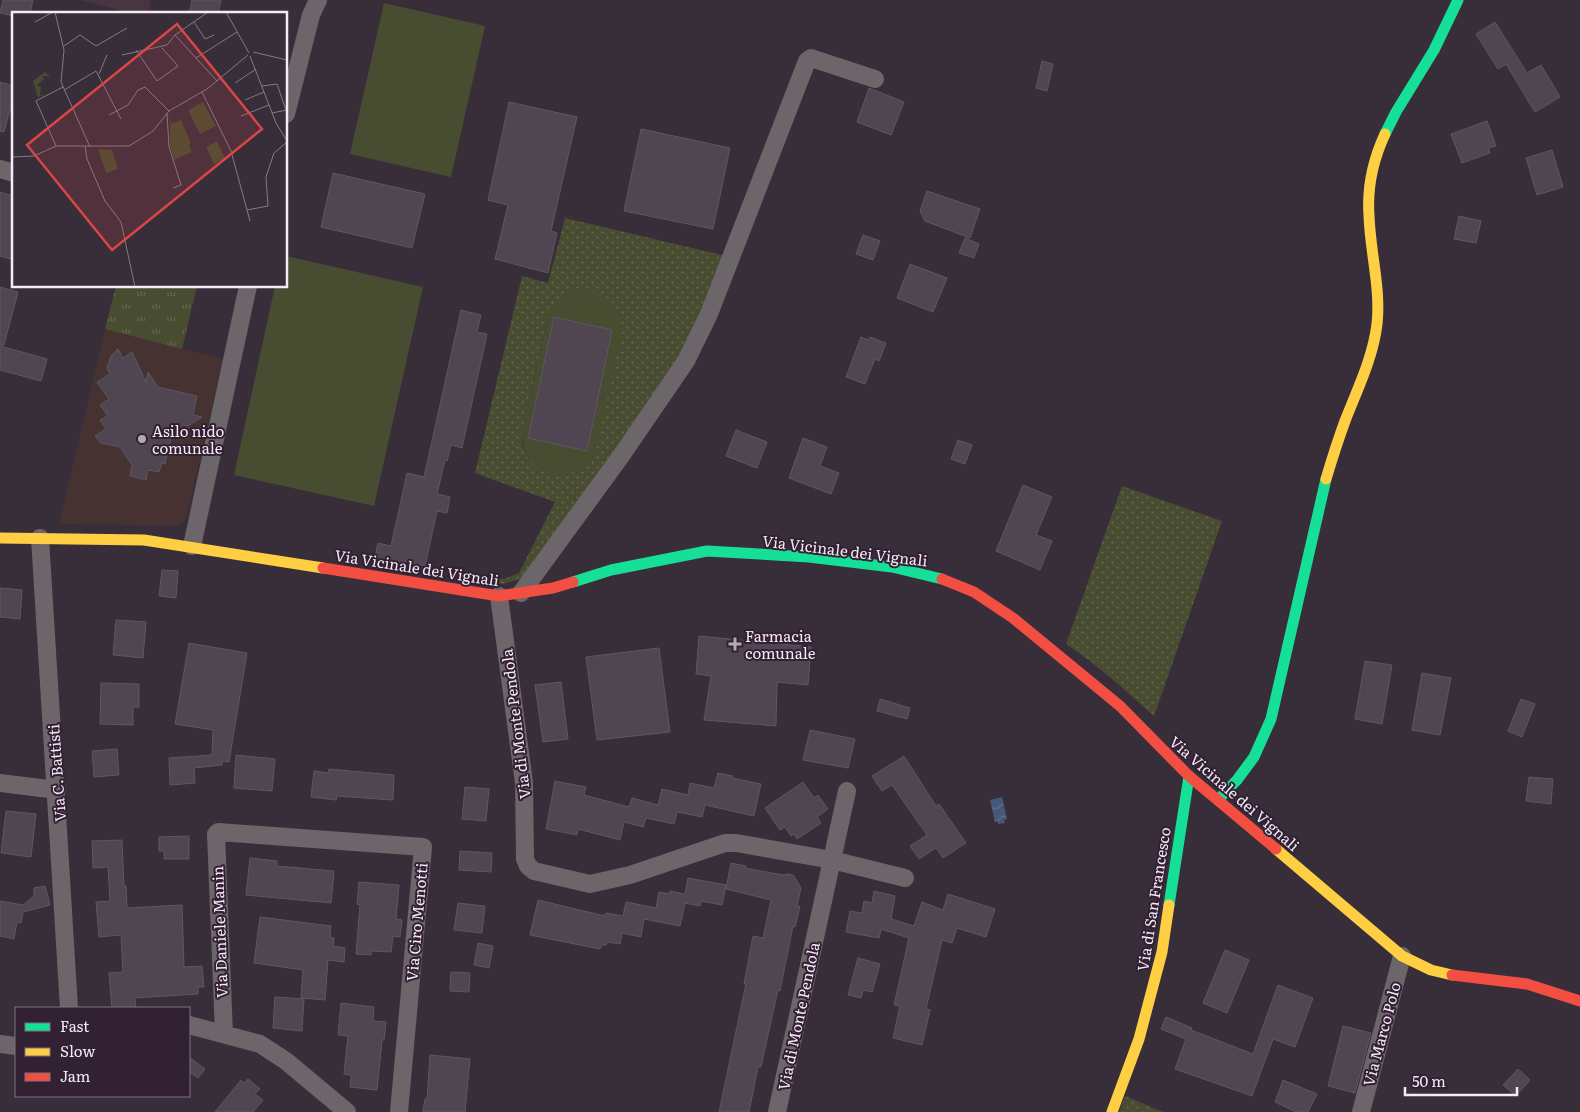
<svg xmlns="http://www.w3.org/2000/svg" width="1580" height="1112" font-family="Literata,serif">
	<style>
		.commercial { fill: #473640 }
		.education { fill: #453231 }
		.grass { fill: url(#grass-dots); fill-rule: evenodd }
		.park { fill: url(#park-tufts) }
		.pitch { fill: #484d31 }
		.water { fill: url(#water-waves) }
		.building { fill: #4f4651; stroke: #5e5660 }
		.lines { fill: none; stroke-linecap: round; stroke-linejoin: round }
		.street { stroke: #6c6569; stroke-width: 18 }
		.fast { stroke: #16e098; stroke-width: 11 }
		.slow { stroke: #ffcf43; stroke-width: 11 }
		.jam { stroke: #f24e42; stroke-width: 11 }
		.poi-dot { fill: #b4a8b5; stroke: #322033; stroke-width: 2 }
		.labels { text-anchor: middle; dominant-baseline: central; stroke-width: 4; stroke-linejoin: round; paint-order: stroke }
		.poi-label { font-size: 15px; fill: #f6eaf7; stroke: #322033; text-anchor: start }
		.street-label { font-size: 15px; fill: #f6eaf7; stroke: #322033 }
		.inset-road { fill: none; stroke: #847986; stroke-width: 1 }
		.view { fill: #db4547; fill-opacity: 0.15; stroke: #db4547; stroke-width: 2.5 }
		.inset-edge { fill: none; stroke: #f6eaf7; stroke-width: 2.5 }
	</style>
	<defs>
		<pattern id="grass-dots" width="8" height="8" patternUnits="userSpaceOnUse" patternTransform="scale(1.25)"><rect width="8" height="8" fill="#484d31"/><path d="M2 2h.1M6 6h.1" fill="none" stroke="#636750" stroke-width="1.8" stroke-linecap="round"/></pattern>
		<pattern id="park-tufts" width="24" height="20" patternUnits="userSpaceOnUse" patternTransform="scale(1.25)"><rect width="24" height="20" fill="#484d31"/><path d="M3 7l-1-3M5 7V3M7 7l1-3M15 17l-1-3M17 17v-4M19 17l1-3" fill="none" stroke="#636750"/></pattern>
		<pattern id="water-waves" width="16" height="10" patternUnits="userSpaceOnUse" patternTransform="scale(1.25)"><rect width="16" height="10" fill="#445878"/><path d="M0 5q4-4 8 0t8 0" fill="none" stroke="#60708c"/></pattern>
	</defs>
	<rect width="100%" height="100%" fill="#382e3a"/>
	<!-- commercial -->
	<path class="commercial" d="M80,0H151L148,14H137Z"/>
	<!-- education -->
	<path class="education" d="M105,329L223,359L186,519L178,526L59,524Z"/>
	<!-- grass -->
	<path class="grass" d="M565,218L726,256L677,366L528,577L503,584L459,577L456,573L504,579L519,573L555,502L475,473L522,276L548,283ZM549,312L529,460L522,444V432Z
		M1122,486L1222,521L1154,716C1126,691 1098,665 1066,644Z
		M1125,1096L1163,1112H1119Z"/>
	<!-- park -->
	<path class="park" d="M116,286H197L182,349L105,329Z"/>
	<!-- pitch -->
	<path class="pitch" d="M384,3L485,26L451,177L350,154Z
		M286,256L423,287L374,506L234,475L275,286H286Z
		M582,290C609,294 621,305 622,332L595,452C571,492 522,478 522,432L549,312C560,295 563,293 582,290Z"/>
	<!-- water -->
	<path class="water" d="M1002,797L1007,819L1004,820L1005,823L998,824V821L995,822L990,800Z"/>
	<!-- building -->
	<path class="building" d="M3,0H33L30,14H14V16L0,13Z
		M192,0H221L218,14H189Z
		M1495,22L1527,73L1541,65L1560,97L1535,112L1506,64L1498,69L1476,34Z
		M1042,61L1053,64L1047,91L1036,88Z
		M0,82L14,86V95L4,132L0,131Z
		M869,88L904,102L891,135L857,122Z
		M509,102L577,117L551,231L557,233L548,273L495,259L508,205L488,200Z
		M1487,121L1496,146L1488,148L1490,153L1462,163L1451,134Z
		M641,129L730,148L713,229L624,211Z
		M1552,150L1563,187L1537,195L1526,158Z
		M333,173L425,194L412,248L321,227Z
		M927,191L980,209L970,238L925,221L920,211Z
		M0,192L14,196V260L0,256Z
		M1459,216L1481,221L1476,243L1454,239Z
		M863,235L880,241L873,260L856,254Z
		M965,238L979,244L974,258L959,253Z
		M910,264L947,278L933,312L897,298Z
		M0,287L18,292L4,345H0Z
		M461,310L481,315L477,332L487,334L462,448L451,445L447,461L445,460L437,494L450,497L447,513L437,511L425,566L403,561L402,567L374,562L378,543L391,546L407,473L424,477Z
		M554,317L612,330L587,451L528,438Z
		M861,337L869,340L870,337L886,343L879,361L875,359L865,384L846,377Z
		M0,346L47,359L41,381L0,370Z
		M118,349L123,358L132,352L146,382L148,372L158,387L197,396L193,415L202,417L188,426L183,425L172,433L165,464L162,463L159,472L148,470L146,480L130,476L132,465L120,447L101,443L95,436L106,429L100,420L108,416L100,405L109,399L97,382L110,374L107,368L111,356Z
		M736,430L767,442L757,468L726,456Z
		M803,438L827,447L820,466L839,473L831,494L789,478Z
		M958,440L972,445L965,464L951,459Z
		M1023,485L1052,497L1036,535L1052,541L1040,570L996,551Z
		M162,570L178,571L176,598L159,596Z
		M0,588L22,590L20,619L0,617Z
		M116,620L146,622L143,658L113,655Z
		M699,636L811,647L808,685L777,682L776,726L704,720L711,676L696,674Z
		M189,643L247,653L229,762L222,761V765L194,768L195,783L170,785L169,758L212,755L213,730L175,724Z
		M659,648L670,732L597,740L586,657Z
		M1365,661L1392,665L1382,724L1355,719Z
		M1422,673L1451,678L1440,735L1412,730Z
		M561,682L568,739L543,742L535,685Z
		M101,683L139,684V707H133V725L100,724Z
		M880,699L910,708L907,719L877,711Z
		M1521,699L1535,704L1522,737L1508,731Z
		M810,730L855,739L848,768L803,760Z
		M117,749L119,775L94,777L92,751Z
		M236,755L275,759L272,791L234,788Z
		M904,756L936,806L939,804L966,843L943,858L936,848L919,859L910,846L927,835L892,785L882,791L872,776Z
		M329,769L394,775L393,800L337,796L336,800L311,797L314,771L328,773Z
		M718,773L733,776L732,778L761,784L754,816L705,805L702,817L677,812L674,824L646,818L643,827L624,822L620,840L578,829L577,835L546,829L555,781L586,787L584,795L629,807L632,798L658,805L662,789L688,795L690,783L714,788Z
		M1529,777L1553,779L1551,804L1526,801Z
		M803,782L814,798L818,795L828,809L817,817L821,823L797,839L794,834L791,836L785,827L780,830L765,808Z
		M465,787L489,789L486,821L462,819Z
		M6,811L36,814L31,857L1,853Z
		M189,836V859H164V851H159V837Z
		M122,840L124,886H126L127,908L182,905L184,967L202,966L204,987H198V994L135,998L136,1008H112L109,973L123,972L121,935L99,937L96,902L110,901L108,867L93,868L92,841Z
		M460,851L492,853L491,872L459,870Z
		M250,858L277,861V866L334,871L331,903L246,895Z
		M731,863L746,866L745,868L783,875L789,874L794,876L801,888L797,906H800L795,927L793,926L780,991L778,990L761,1067H758L749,1112H719L746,984H744L753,936L763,938L771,900L726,889Z
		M688,878L726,885L722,905L701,901L700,906L685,903L680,926L644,919L641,937L622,933L620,944L607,942L606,945H601L600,949L530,935L538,900L605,916L606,913L623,916L626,902L656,908L659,892L670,894V891L685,894Z
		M359,882L399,885L396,919L402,920L400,937L393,936L391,952L371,951V955L356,954L360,905L357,904Z
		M45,886L50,905L23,912L21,923L17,922L14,939L0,936V901L23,905L34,896V888Z
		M874,891L895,896L891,919L914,926L922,902L943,910L948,894L995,909L986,937L957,928L952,943L942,940L926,1009L930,1010L922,1045L893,1038L900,1006L894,1005L909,938L881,929L879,938L846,932L850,911L862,913L864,901L872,903Z
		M458,903L485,906L482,933L454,930Z
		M260,917L331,926L330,937L334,938L333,946L345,948L344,962L328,960L325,1000L301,998L303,970L254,963Z
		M478,943L493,946L489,968L474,965Z
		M1225,950L1249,960L1227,1013L1203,1003Z
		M858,958L880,964L872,992L863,990L861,998L848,995Z
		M451,972L470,973L469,992L450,991Z
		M1278,985L1313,998L1295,1047L1273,1039L1252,1096L1175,1069L1186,1039L1161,1029L1166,1017L1192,1028L1191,1030L1253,1054Z
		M275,997L304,999L302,1031L273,1028Z
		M341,1003L374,1007L373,1021L386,1022L384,1040H382L377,1090L350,1087L351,1075L344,1074L348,1036L338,1035Z
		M1343,1026L1371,1033L1355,1093L1328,1086Z
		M430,1055L470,1059L465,1112H423L425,1099L427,1100Z
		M189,1057L205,1069L198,1078L189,1072Z
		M1518,1069L1530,1080L1516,1096L1503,1085Z
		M248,1079L260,1089L255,1094L263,1100L253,1112H215L241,1080L244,1083Z
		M1283,1080L1317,1094L1308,1112H1296L1275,1102Z"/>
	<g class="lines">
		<!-- street -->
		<path class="street" d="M286,114L311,15L318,0
			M0,169L14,173
			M40,538L69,1008
			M192,546L248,286
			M521,593L621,456L686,361L709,314L807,61L811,58L875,79
			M499,596L524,783L525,859L528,866L534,871L590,884L630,875L725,843H736L832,860L905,878
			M0,783L57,790
			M189,1025L260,1044L286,1061L347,1112
			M224,1034L216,834L218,832L423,847L399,1112
			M0,1044L16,1046
			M777,1112L847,791
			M1361,1112L1402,956"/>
		<!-- fast -->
		<path class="fast" d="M1385,134L1396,112L1434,50L1458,0
			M573,582L611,570L707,551L809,557L892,567L942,579
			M1218,800L1237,780L1254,757L1271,719L1326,479
			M1169,905L1189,776"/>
		<!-- slow -->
		<path class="slow" d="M1326,479C1332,459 1338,440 1345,421C1357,390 1373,358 1377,324C1381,288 1370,252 1369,215C1367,187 1373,160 1385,134
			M0,538L144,540L323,568
			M1276,849L1402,956L1431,970L1452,975
			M1112,1112L1139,1039L1162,952L1169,905"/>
		<!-- jam -->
		<path class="jam" d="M323,568L499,596L553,588L573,582
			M942,579L974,592L1013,618L1120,706L1189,776L1276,849
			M1452,975L1527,984L1580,1001"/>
	</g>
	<!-- markers -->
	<g class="poi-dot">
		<circle cx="142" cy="439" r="5"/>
		<path d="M732.5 636.5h5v5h5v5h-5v5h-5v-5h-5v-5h5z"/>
	</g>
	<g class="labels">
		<!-- poi labels -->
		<g class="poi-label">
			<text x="152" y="430">Asilo nido<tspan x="152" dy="17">comunale</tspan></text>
			<text x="745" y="635">Farmacia<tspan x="745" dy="17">comunale</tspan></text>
		</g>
		<!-- street labels -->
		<g class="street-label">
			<text transform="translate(845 550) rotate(7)">Via Vicinale dei Vignali</text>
			<text transform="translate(417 567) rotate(9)">Via Vicinale dei Vignali</text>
			<text transform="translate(515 724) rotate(-97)">Via di Monte Pendola</text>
			<text transform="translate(56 773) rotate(-94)">Via C. Battisti</text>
			<text transform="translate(1235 793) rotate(41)">Via Vicinale dei Vignali</text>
			<text transform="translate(1153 899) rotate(-81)">Via di San Francesco</text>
			<text transform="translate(416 922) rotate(-85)">Via Ciro Menotti</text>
			<text transform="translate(219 932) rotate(-92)">Via Daniele Manin</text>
			<text transform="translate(798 1016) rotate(-78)">Via di Monte Pendola</text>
			<text transform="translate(1381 1034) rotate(-75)">Via Marco Polo</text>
		</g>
	</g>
	<!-- overview -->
	<g transform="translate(12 12)">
		<rect width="275" height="275" fill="#382e3a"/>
		<path d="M158,101L159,112L169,108L179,131L177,132L180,140L162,148L158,134ZM86,137L100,138L106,157L94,161Z" fill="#484d31"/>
		<path d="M33,60L38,64H30L32,67L25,73L29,75L28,83L34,82L26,85L21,69Z" fill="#484d31"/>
		<path d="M191,90L204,114L188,122L176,98ZM161,114L167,115L174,129L171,135L166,133L159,120ZM205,129L213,146L202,152L194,135Z" fill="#484d31"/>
		<path class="inset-road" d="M43,0L52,38L49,70L78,135M214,0L237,41M23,10L41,0M182,10L193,27L202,23M163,23L205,69M52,34L68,23L84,34L115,16M124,38L145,69L166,54L150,36M241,40L275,48M110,43L155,33L163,23L196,0M238,44L264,111L275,129M184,46L225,20M87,62L95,43M223,71L244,57M250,74L265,72L274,98M52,78L84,59L109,107M190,80L219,139L238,209M233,88L252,80M155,101L157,135L169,173L161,176M260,101L275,98M97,103L116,93L126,78L133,75L157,99M229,104L257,93M44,134L24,89L51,75M73,134L75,147L93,189L109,210L123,275M0,145L22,144L44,134H117L141,119L157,99L195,77L236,43M235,198L256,194L254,165L262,141L275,130"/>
		<path class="view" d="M165,12L250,117L100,238L15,133Z"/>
		<rect width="275" height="275" class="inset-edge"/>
	</g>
	<!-- legend -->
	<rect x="15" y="1007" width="175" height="90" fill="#322033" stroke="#807181"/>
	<rect x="25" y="1023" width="25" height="8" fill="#16e098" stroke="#807181"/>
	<text x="60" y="1032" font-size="15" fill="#f6eaf7">Fast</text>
	<rect x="25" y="1048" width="25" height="8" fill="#ffcf43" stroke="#807181"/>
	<text x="60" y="1057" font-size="15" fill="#f6eaf7">Slow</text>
	<rect x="25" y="1073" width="25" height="8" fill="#f24e42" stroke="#807181"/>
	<text x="60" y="1082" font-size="15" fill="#f6eaf7">Jam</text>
	<!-- scale -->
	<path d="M1405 1087v8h112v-8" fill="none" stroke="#f6eaf7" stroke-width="2.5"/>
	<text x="1412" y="1087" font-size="15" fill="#f6eaf7" stroke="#322033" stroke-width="4" paint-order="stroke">50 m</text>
</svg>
